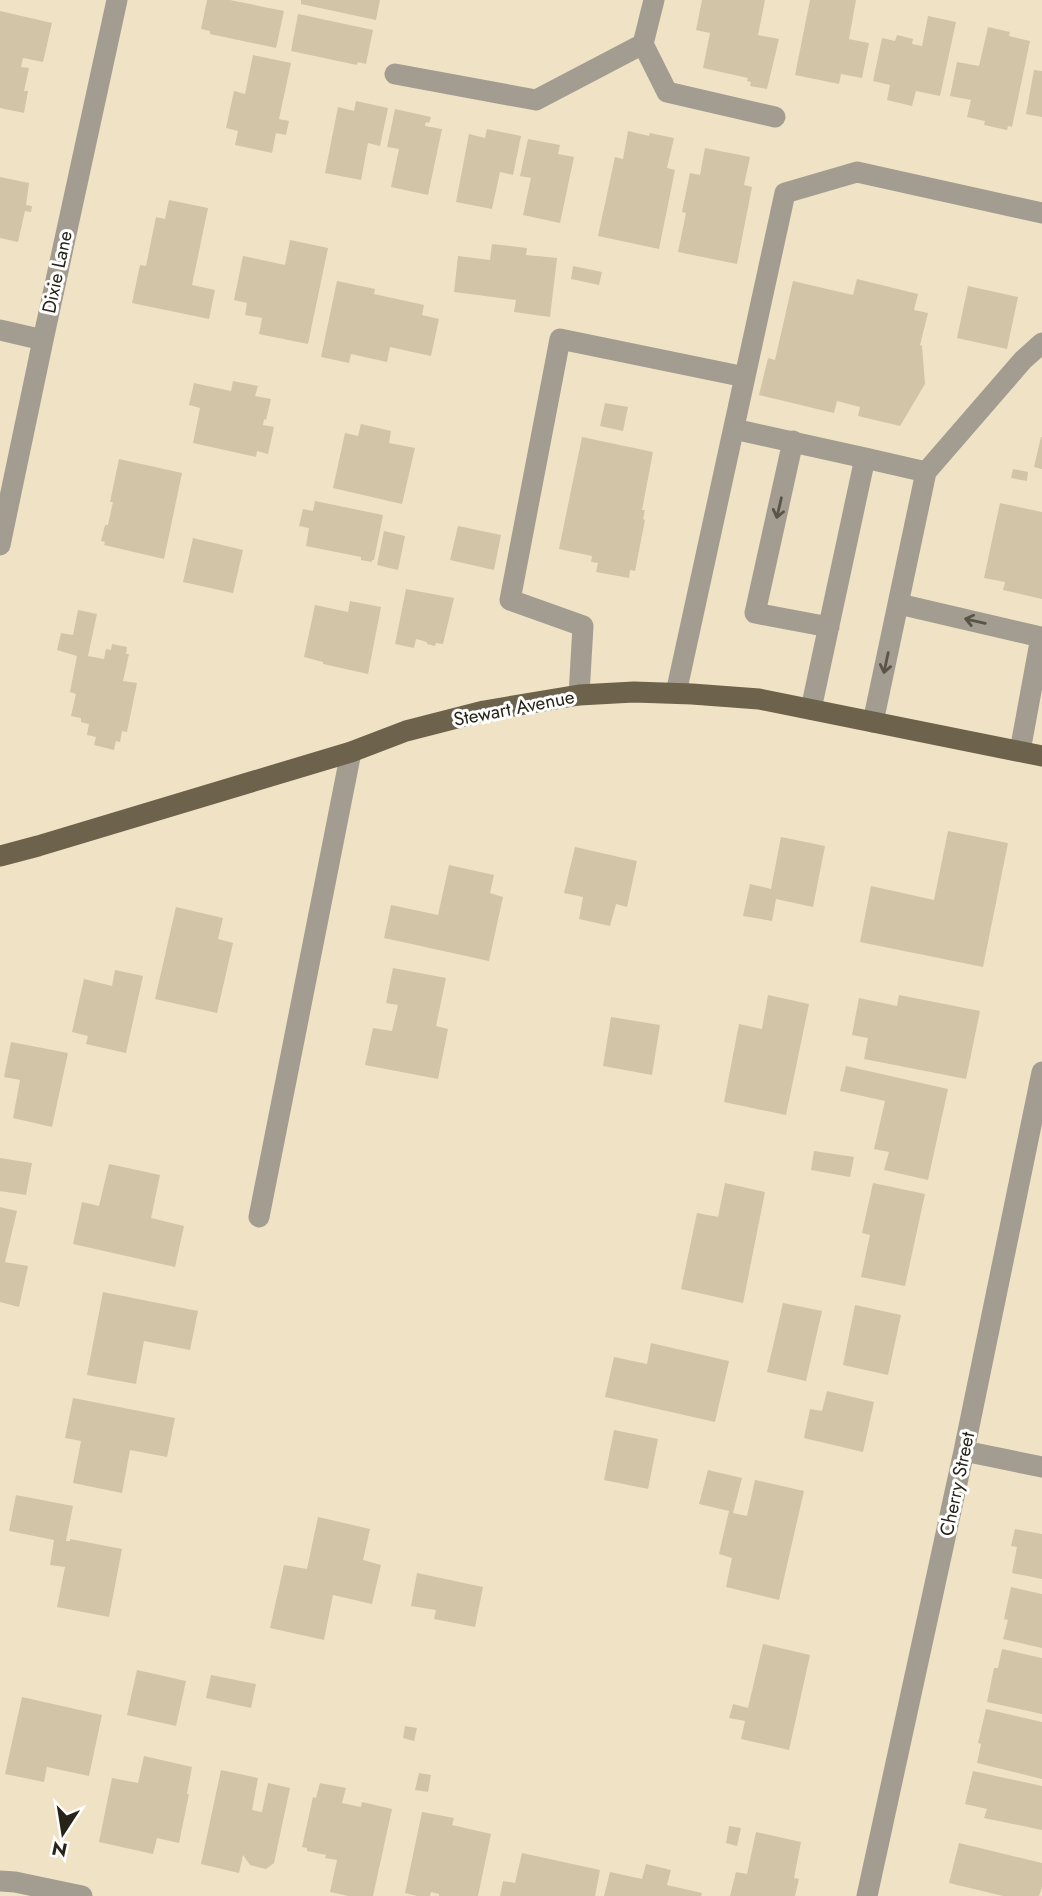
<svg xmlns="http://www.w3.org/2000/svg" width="1042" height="1896" font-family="Jost,sans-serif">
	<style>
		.building { fill: #d1c4a7 }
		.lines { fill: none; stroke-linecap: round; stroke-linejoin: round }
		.minor { stroke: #a39d91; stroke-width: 21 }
		.major { stroke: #6d624c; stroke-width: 21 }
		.oneway { stroke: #595448 }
		.labels { text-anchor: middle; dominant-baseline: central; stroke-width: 6; stroke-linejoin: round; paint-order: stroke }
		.street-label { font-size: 19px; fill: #272317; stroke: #fff }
	</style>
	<rect width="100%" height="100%" fill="#f0e3c5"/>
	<!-- building -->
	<path class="building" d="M207,0H230L284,11L276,48L210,34V31L201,29Z
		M301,0H380L376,20L301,4Z
		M702,0H765L758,35L779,39L767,89L750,86L751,82L747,81L748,78L703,68L710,33L696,30Z
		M810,0H856L849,39L869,43L862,78L841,74L839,84L795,75Z
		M0,11L52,23L43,62L23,58L21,67L29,68L24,91H28L24,113L0,108Z
		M298,14L373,30L366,64L358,62L357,65L291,51Z
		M928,16L956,22L940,96L916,91L912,106L887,100L890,85L873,81L882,38L895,41L897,35L913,39L912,44L922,46Z
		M988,27L1010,32L1009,36L1030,41L1012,127L1008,126L1007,130L984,125L985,121L967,117L971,100L950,96L957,62L979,66Z
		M253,55L291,63L279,119L289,121L286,135L276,133L272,153L235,145L238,131L226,128L234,91L245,94Z
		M1034,70L1042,71V117L1026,114Z
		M356,101L388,108L380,146L368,143L361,180L325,173L338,107L354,111Z
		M395,109L431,117L429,123L426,122L425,126L442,129L428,195L391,187L399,149L387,147Z
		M487,129L521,136L513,175L500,172L492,209L456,202L469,134L485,138Z
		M628,131L649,136L650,133L674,138L667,168L675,170L659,249L598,236L615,157L623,159Z
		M528,139L560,145L558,154L574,157L560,223L523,215L531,178L520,176Z
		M705,148L750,157L744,185L752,187L737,264L678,252L686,213L682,212L690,173L700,175Z
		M0,177L29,183L26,205L32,206L31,212L25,211L18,242L0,238Z
		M169,200L208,208L192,285L215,290L209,319L132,303L140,265L146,266L156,217L165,219Z
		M290,240L328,248L308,344L259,334L262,318L245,315L247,303L234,300L243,256L285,265Z
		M492,244L527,248L526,255L557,258L550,317L514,312L516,300L454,292L458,256L490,260Z
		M573,266L602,272L599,285L571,279Z
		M857,279L918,294L914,310L928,313L920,345L922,346L925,384L900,426L858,416L860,407L837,401L834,413L759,395L768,358L775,360L793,281L853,295Z
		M337,281L375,289L374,294L424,305L422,315L439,319L431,356L390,347L387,362L351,354L349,363L321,357Z
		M968,286L1018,297L1007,349L957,338Z
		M233,381L258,386L255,396L271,399L266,420L264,419L263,425L274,427L268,454L257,451L256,457L193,443L200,408L189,405L194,383L231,391Z
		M605,403L628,407L623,431L600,426Z
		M361,424L391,431L389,443L415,448L402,504L333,488L345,433L358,436Z
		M582,437L653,452L642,510H645L643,519L645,520L635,571L630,570L629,578L596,572L598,563L591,562L592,556L559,549Z
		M1041,437H1042V469L1034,467Z
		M119,459L182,473L164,559L104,545L105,542L101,541L105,525H108L113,502H110Z
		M1013,469L1028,472L1027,481L1011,478Z
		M315,501L383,515L374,560H372V562L361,560V557L306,546L309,528L299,526L303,509L313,511Z
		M1000,503L1042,512V599L1003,590L1005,582L984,578Z
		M458,526L501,535L494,570L450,560Z
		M384,531L405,536L398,570L377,565Z
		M193,538L243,550L233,593L183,582Z
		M406,589L454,598L443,644L436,643L435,646L427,644V642L416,639L414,648L395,644Z
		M350,601L381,607L368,674L323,664V662L304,657L315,605L348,612Z
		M78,610L97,614L88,656L104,659L106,649L111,650L112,644L127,647L126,654H129L123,681L137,683L127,732L122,731L120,742L116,741L114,750L94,745L96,737L87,735L89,724L81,722V718L71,716L76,694L70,692L77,656L57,650L61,633L73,635Z
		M948,831L1008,843L983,967L860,942L871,886L934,900Z
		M781,837L825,846L813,907L776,899L772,921L743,916L750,884L771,889Z
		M575,847L637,861L627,907L616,904L610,926L579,919L583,897L564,893Z
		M449,865L494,875L490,893L503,897L489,961L384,938L391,905L438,915Z
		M176,907L223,918L218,939L233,943L217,1013L155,999Z
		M393,968L446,978L436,1026L448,1029L438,1079L365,1065L373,1028L392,1031L398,1005L386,1003Z
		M115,970L143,976L126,1053L86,1044L88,1036L72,1032L84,979L112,986Z
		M768,995L809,1004L786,1115L724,1102L739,1024L762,1029Z
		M899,995L980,1011L966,1079L864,1059L868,1038L852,1035L859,998L897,1006Z
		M611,1017L660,1025L652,1075L603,1066Z
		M11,1042L68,1053L52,1127L13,1118L20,1080L4,1077Z
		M846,1066L948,1089L928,1180L884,1170L889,1152L874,1149L885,1101L840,1091Z
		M814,1151L854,1157L850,1177L811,1170Z
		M0,1158L32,1163L26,1195L0,1191Z
		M109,1164L160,1175L151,1218L184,1226L175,1267L73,1244L82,1202L99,1206Z
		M725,1183L765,1192L743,1303L681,1289L697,1213L718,1217Z
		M873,1183L925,1194L905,1286L861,1277L870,1235L862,1233Z
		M0,1207L17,1211L5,1262L28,1266L19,1307L0,1302Z
		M103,1292L198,1311L190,1350L144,1341L136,1384L87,1375Z
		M783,1303L822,1311L806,1381L767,1372Z
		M855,1305L901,1315L888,1375L843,1365Z
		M651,1343L729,1361L715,1422L605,1397L614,1357L647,1364Z
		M827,1391L874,1402L863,1452L804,1438L810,1409L822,1411Z
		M73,1398L175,1418L167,1457L130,1450L122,1493L73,1483L81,1441L65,1438Z
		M614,1430L658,1439L648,1489L604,1480Z
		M708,1470L742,1478L733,1513L747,1516L755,1480L804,1491L779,1600L726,1587L732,1558L719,1554L729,1511L699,1504Z
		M16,1495L73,1506L66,1541H70V1539L122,1549L109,1617L57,1607L65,1567L50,1565L54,1540L9,1531Z
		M318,1517L370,1529L363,1560L381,1565L372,1604L333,1595L324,1640L270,1628L284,1565L307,1569Z
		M1015,1529L1042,1534V1579L1012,1573L1017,1547L1011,1546Z
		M417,1573L483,1587L475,1627L434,1619L436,1610L411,1606Z
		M1011,1587L1042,1594V1648L1003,1639L1008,1620L1004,1619Z
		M763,1644L810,1655L789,1750L741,1739L745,1721L729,1718L733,1704L748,1708Z
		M1002,1649L1042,1658V1714L987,1702L994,1668H998Z
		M137,1670L186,1681L176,1726L127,1715Z
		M211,1675L256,1684L251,1708L206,1698Z
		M22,1697L102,1715L89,1776L47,1767L44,1782L5,1774Z
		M986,1709L1042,1722V1779L977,1763L981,1744L978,1743Z
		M405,1726L417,1728L414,1741L403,1738Z
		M144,1756L192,1767L187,1794H189L179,1843L157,1838L153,1854L99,1842L112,1778L138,1783Z
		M221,1770L258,1778L252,1810L262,1812L268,1783L290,1788L274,1863L266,1869L250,1865L243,1855L239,1873L201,1864Z
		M973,1771L1042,1786V1830L984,1818L987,1809L965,1804Z
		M419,1773L431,1775L428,1792L415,1790Z
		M320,1783L346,1788L342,1803L361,1807L362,1802L392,1809L373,1896H349L330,1892L337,1860L325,1858L326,1855L307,1851V1848L302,1847L313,1797L316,1798Z
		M422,1812L454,1818L452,1825L491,1834L478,1896H439V1894L431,1892L430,1896H417L405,1893Z
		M729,1826L741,1828L737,1846L726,1843Z
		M756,1832L801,1842L794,1878L799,1879L795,1896H730L736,1872L747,1874Z
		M959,1843L1042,1863V1887L1039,1896H1003L949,1883Z
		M522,1853L600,1870L595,1896H500L503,1881L515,1883Z
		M646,1864L671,1870L667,1885L702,1893L701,1896H604L610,1872L642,1879Z"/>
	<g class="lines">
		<!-- minor -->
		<path class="minor" d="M643,44L667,92L775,117
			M643,44L654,0
			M395,74L536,100L643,44
			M0,330L43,340
			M734,429L865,458L811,709
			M793,441L755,613L829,627
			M865,458L926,472
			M0,545L43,340L117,0
			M899,604L1041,637L1020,751
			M676,693L785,193L857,172L1042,213
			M579,695L583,626L510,600L560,339L745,377
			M873,722L926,472L1023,360L1042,343
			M259,1217L351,752
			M964,1451L1042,1467
			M0,1881L15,1882L82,1896
			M867,1896L964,1451L1042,1072"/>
		<!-- major -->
		<path class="major" d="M0,856L38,846L351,752L406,731L484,711L579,695L634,692L692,694L759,699L1042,756"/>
	</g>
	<!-- one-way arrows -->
	<defs><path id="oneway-shaft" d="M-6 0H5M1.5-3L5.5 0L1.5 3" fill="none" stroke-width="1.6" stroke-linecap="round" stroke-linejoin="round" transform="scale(1.75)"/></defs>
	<g class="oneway">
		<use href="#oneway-shaft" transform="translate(779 508) rotate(103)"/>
		<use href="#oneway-shaft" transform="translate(975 621) rotate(-167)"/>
		<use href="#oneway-shaft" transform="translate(886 663) rotate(102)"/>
	</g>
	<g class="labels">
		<!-- street labels -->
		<g class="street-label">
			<text transform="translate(57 272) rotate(-78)">Dixie Lane</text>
			<text transform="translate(514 708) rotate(-11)">Stewart Avenue</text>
			<text transform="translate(957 1484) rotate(-78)">Cherry Street</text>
		</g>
	</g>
	<!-- north arrow -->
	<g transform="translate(63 1833) rotate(192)" stroke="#ffffff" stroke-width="5" paint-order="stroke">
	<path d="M0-5L12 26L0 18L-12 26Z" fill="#272317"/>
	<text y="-10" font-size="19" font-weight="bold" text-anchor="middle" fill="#272317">N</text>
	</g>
</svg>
